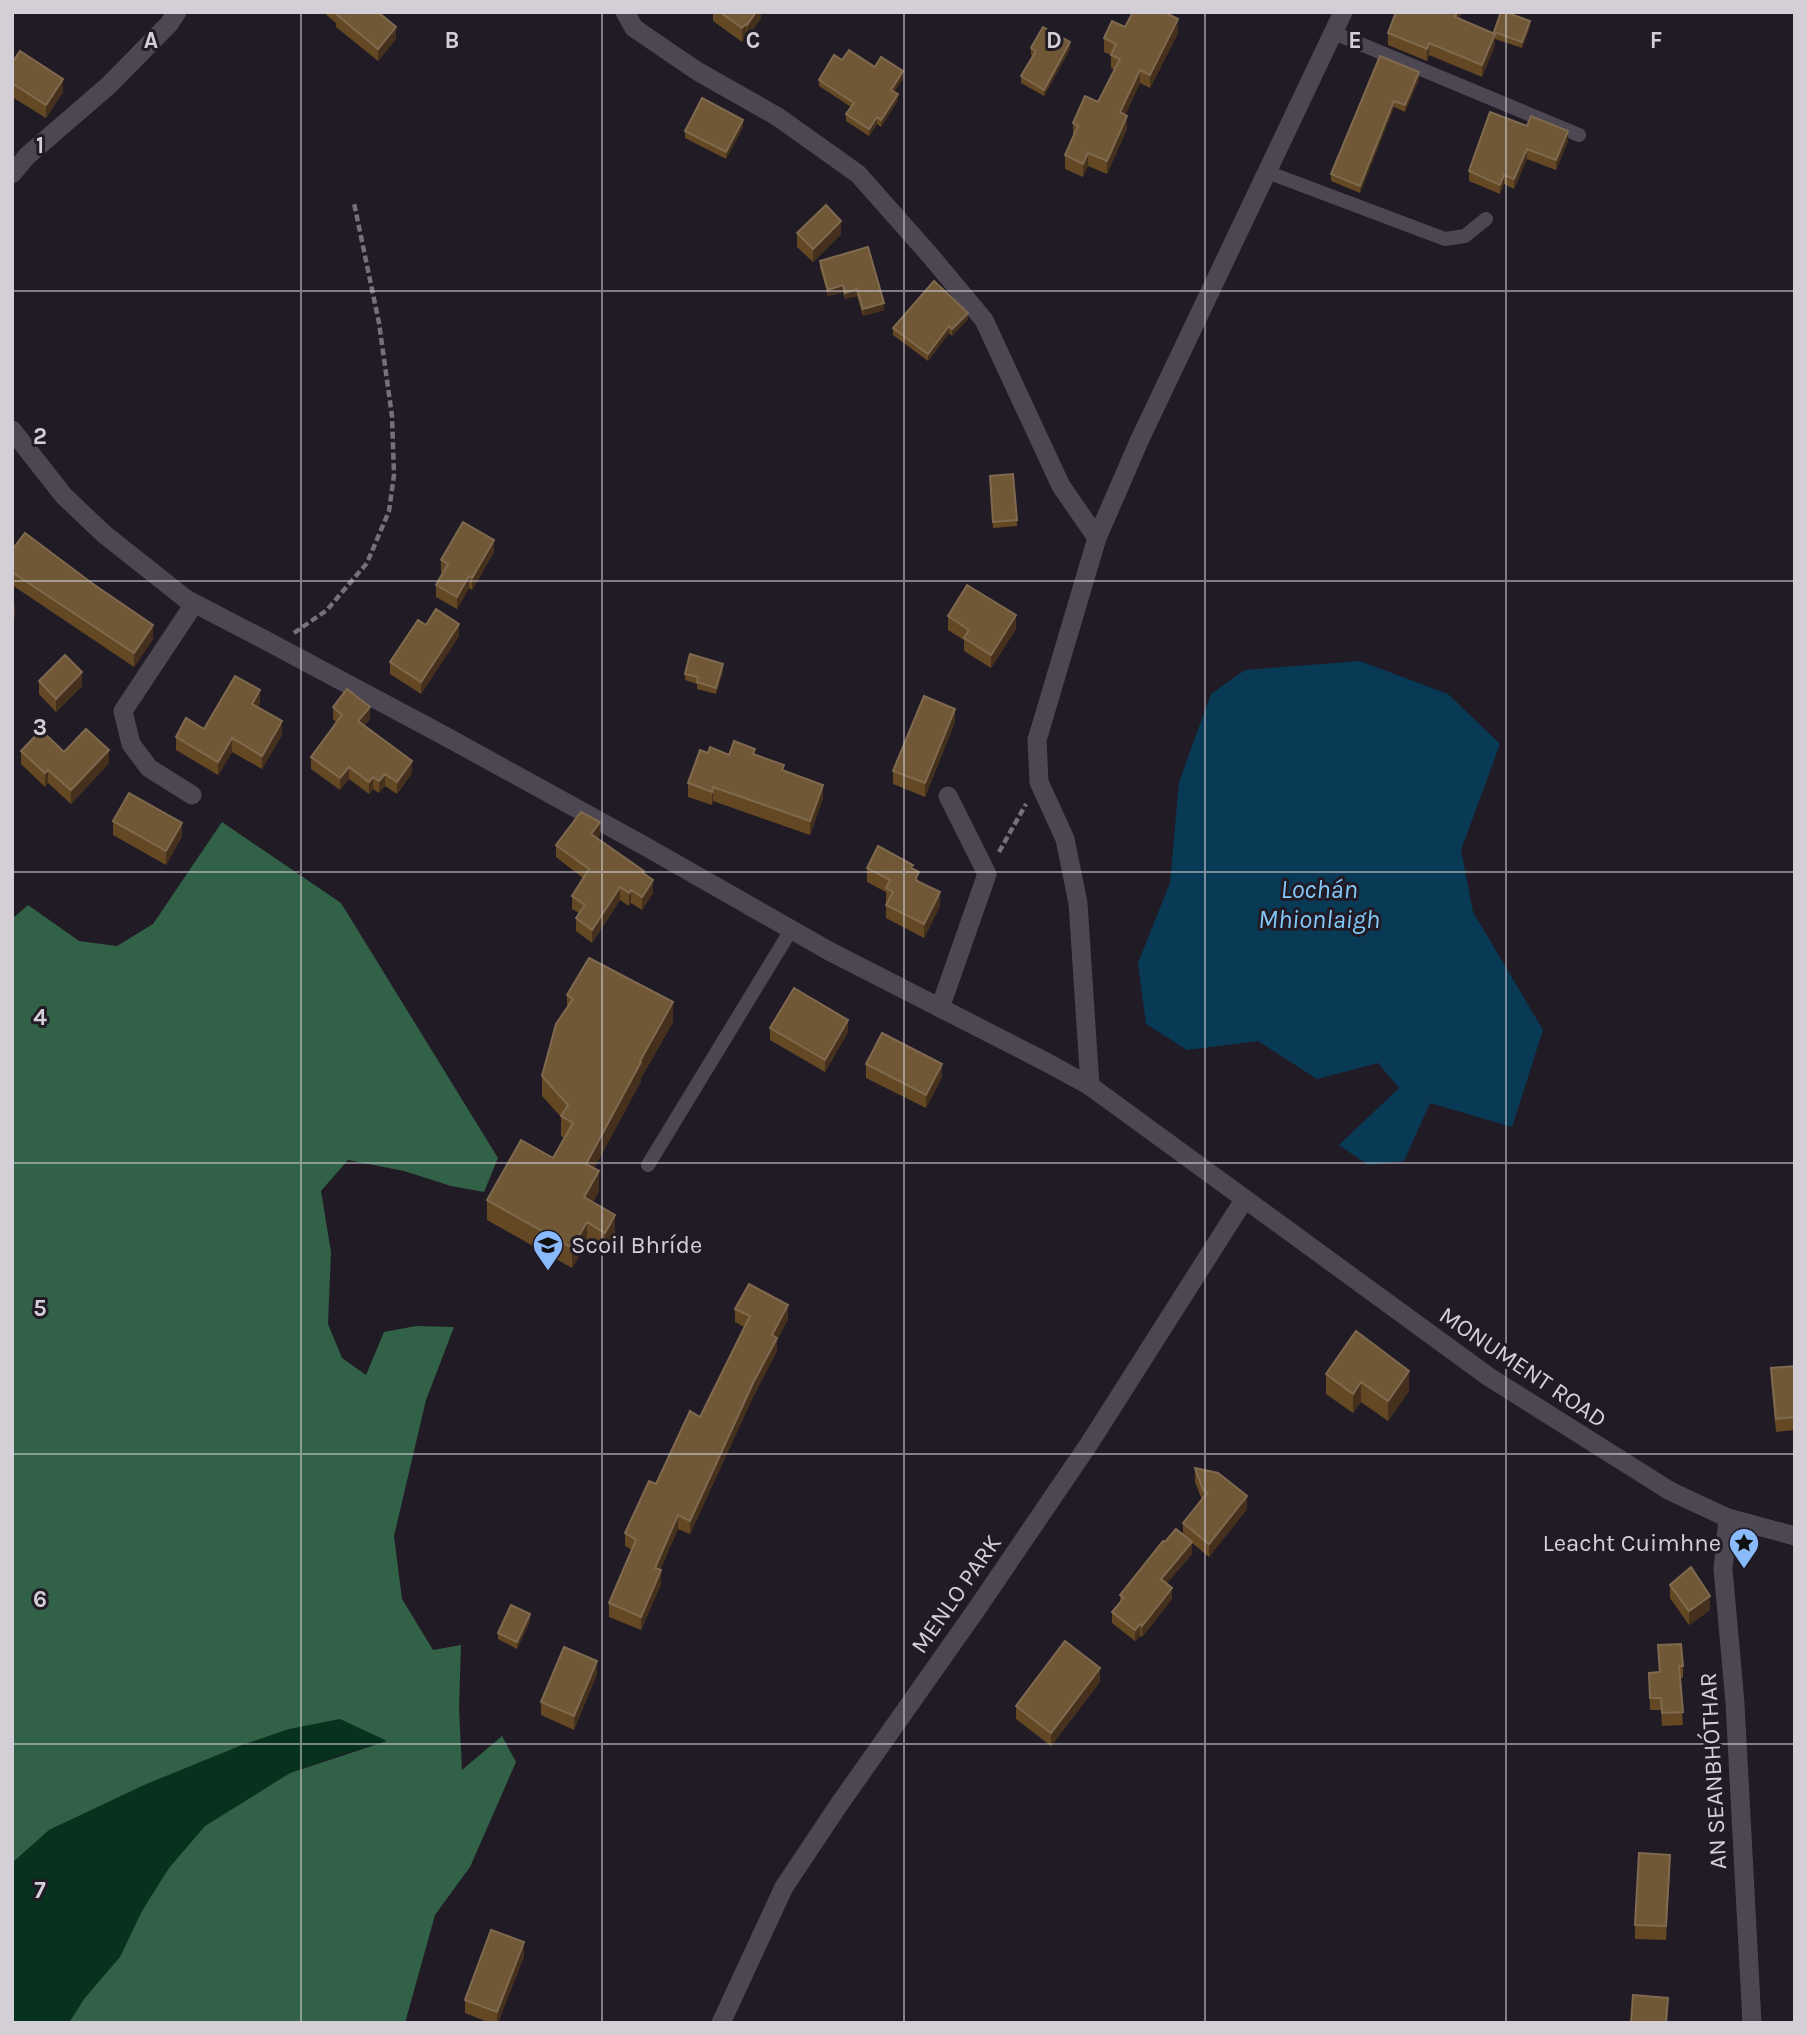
<svg xmlns="http://www.w3.org/2000/svg" width="1807" height="2035" font-family="Karla,sans-serif">
	<style>
		.green { fill: #07331e }
		.forest { fill: #316146 }
		.water { fill: #093a55 }
		.lines { fill: none; stroke-linecap: round; stroke-linejoin: round }
		.path { stroke: #757079; stroke-width: 4.5; stroke-dasharray: 7 3.5; stroke-linecap: butt }
		.service { stroke: #4d4653; stroke-width: 14 }
		.minor { stroke: #4d4653; stroke-width: 19 }
		.tertiary { stroke: #4d4653; stroke-width: 19 }
		.wall { fill: #634823 }
		.shaded-wall { fill: #44301c }
		.building { fill: #705736; stroke: #7f6a4f; stroke-width: 2 }
		.grid { fill: none; stroke: #d4cfd7; stroke-width: 2; stroke-opacity: 0.55 }
		.labels { text-anchor: middle; dominant-baseline: central; stroke-width: 6; stroke-linejoin: round; paint-order: stroke }
		.poi-label { font-size: 24px; fill: #d4cfd7; stroke: #211b26; text-anchor: start }
		.street-label { font-size: 24px; fill: #d4cfd7; stroke: #211b26 }
		.water-label { font-size: 26px; font-style: italic; fill: #82c9f9; stroke: #211b26 }
		.grid-label { font-size: 23px; text-anchor: middle; font-weight: bold; fill: #d4cfd7; stroke: #211b26; stroke-width: 6; stroke-linejoin: round; paint-order: stroke }
	</style>
	<rect width="100%" height="100%" fill="#211b26"/>
	<!-- green -->
	<path class="green" d="M340,1719L388,1741L340,1755L290,1773L205,1826L142,1911L120,1957L84,1999L69,2023H12V1863L49,1830L144,1785L242,1745L289,1729Z"/>
	<!-- forest -->
	<path class="forest" d="M222,822L341,903L498,1158L484,1192L451,1186L404,1171L348,1160L321,1191L331,1252L328,1324L342,1358L366,1375L384,1332L416,1326L454,1327L426,1400L394,1536L402,1599L433,1650L461,1645L459,1708L462,1770L502,1736L516,1762L470,1867L435,1915L405,2023H69L84,1999L120,1957L142,1911L169,1868L205,1826L290,1773L387,1741L340,1719L289,1729L242,1745L144,1785L49,1830L12,1863V919L28,905L79,941L117,946L153,924Z"/>
	<!-- water -->
	<path class="water" d="M1360,661L1448,694L1500,744L1461,850L1473,912L1543,1030L1512,1127L1430,1103L1404,1161L1368,1165L1339,1145L1399,1088L1378,1063L1317,1079L1258,1041L1187,1050L1146,1024L1138,963L1170,883L1179,782L1211,694L1245,670Z"/>
	<g class="lines">
		<!-- path -->
		<path class="path" d="M294,633L327,610L367,563L389,511L394,475L392,416L379,323L354,203
			M999,852L1026,804"/>
		<!-- service -->
		<path class="service" d="M1334,33L1579,135
			M1267,172L1445,239L1465,236L1486,219
			M648,1165L791,930"/>
		<!-- minor -->
		<path class="minor" d="M625,12L634,28L697,71L778,117L858,174L928,253L984,320L1061,486L1097,538
			M192,795L149,768L131,744L123,711L194,604
			M940,1008L987,874L948,796
			M1090,1086L1078,903L1065,839L1039,782L1037,740L1097,538L1140,439L1343,12
			M1728,1518L1723,1569L1735,1703L1752,2023"/>
		<!-- tertiary -->
		<path class="tertiary" d="M12,174L27,156L109,85L169,24L177,12
			M12,430L64,496L104,534L186,599L265,640L443,735L643,845L829,951L1048,1063L1090,1086L1489,1377L1670,1491L1728,1518L1795,1536
			M721,2023L784,1887L838,1806L976,1610L1089,1444L1244,1200"/>
	</g>
	<!-- wall -->
	<path class="wall" d="M323,12H378L396,39L378,61L336,27V23Z
		M713,12H761V18L747,38L746,37L742,42L713,21Z
		M1396,12H1462L1459,19L1494,33L1530,27L1522,48L1495,39V45L1482,77L1429,55L1427,61L1388,45V33Z
		M1125,27L1178,33L1150,88L1140,83L1125,115L1127,129L1107,174L1088,166L1083,177L1065,169V155L1073,137V123L1098,102L1114,70L1111,68V55L1104,52V38Z
		M1031,48L1070,49L1044,96L1021,83V76L1033,56L1031,55Z
		M1380,56L1419,79L1405,112L1394,107L1360,193L1331,181V174Z
		M842,60L875,67L903,78L894,92L898,100L881,127L877,124L869,136L846,121V114L851,107L819,86V80Z
		M12,63L63,92L46,118L12,97Z
		M1490,112L1568,141L1556,170L1527,159L1514,189L1504,184L1500,194L1469,181V171Z
		M743,127L726,159L685,138V131Z
		M797,233L841,234L813,262L797,247Z
		M820,261L884,310L863,316L857,296L845,299L843,292L828,296L820,268Z
		M968,319L952,336L949,333L928,361L893,335V328Z
		M990,483L1017,520V526L993,528Z
		M12,550L153,639L134,667L12,585Z
		M494,552L472,590L469,588L457,609L436,597V585L443,573L441,572V560Z
		M948,616L1016,629L991,668L964,651V640L948,630Z
		M426,625L459,636L421,694L390,674V662Z
		M723,671L716,694L697,689V684L685,680V674Z
		M39,681L82,686L56,712L39,694Z
		M260,704L258,707L282,735L262,769L232,752L218,775L176,750V737L204,729Z
		M333,707L370,719L364,726L412,773L397,794L385,786L379,793L373,789L369,794L349,779L340,790L311,769V757L337,723L333,719Z
		M955,722L925,797L893,784V771Z
		M21,751L64,752L109,763L71,804L48,783L45,787L21,764Z
		M708,753L755,755L784,771L823,798L810,835L713,801L712,805L688,797V783Z
		M113,821L182,836L166,865L113,835Z
		M600,835L597,838L644,873L653,893L642,910L631,903L629,906L620,900L592,943L576,931V918L579,913L572,909V896L583,878L556,857V845Z
		M867,868L913,869L919,882L940,906L924,938L886,918V905L888,903L886,902V892L867,882Z
		M567,995L673,1022L641,1078V1081L594,1168L599,1191L593,1202L615,1235L605,1253L587,1242L572,1268L487,1220V1200L553,1158L564,1138L561,1136V1117L542,1096V1076L567,1008Z
		M770,1028L848,1032L825,1072L770,1040Z
		M866,1064L942,1077L926,1108L866,1078Z
		M735,1309L788,1319L777,1340V1351L753,1397L690,1534L678,1529L660,1570L661,1584L641,1630L609,1617V1603L632,1550L625,1546V1533L700,1417L744,1327L735,1322Z
		M1795,1366V1430L1776,1432L1771,1381V1368Z
		M1326,1374L1409,1391L1388,1421L1361,1402L1353,1413L1326,1394Z
		M1195,1468L1247,1509L1209,1557L1192,1543V1554L1167,1583L1172,1599L1142,1637L1140,1636L1135,1641L1112,1623V1612L1120,1603V1595L1165,1542L1183,1535V1523L1202,1500L1195,1482Z
		M1670,1585L1710,1610L1689,1625L1670,1598Z
		M530,1621L517,1649L498,1639V1633Z
		M1658,1645L1683,1666V1678H1680L1683,1725L1662,1726L1661,1710H1650L1649,1673L1659,1672Z
		M597,1674L574,1730L541,1715V1702Z
		M1100,1682L1051,1746L1016,1719V1706Z
		M1670,1868L1666,1940L1635,1939V1925Z
		M524,1956L498,2023H490L465,2013V2000Z"/>
	<!-- shaded-wall -->
	<path class="shaded-wall" d="M756,12H761V18L747,38V25Z
		M1457,12H1462L1455,29V17Z
		M1178,19V33L1150,88V75Z
		M1530,21V27L1522,48V42Z
		M746,24V37L742,42V28Z
		M396,27V39L378,61V49Z
		M1495,34V45L1482,77V65Z
		M1070,42V49L1044,96V90Z
		M1429,43V55L1427,61V49Z
		M1140,70V83L1120,126V112Z
		M903,71V78L891,96V90Z
		M1419,72V79L1405,112V105Z
		M63,79V92L46,118V105Z
		M898,94V100L881,127V120Z
		M1394,101V107L1360,193V186Z
		M1127,116V129L1107,174V161Z
		M877,117V124L869,136V129Z
		M743,120V127L726,159V152Z
		M1568,131V141L1556,170V160Z
		M1527,149V159L1514,189V179Z
		M1088,153V166L1083,177V164Z
		M1504,175V184L1500,194V185Z
		M841,221V234L813,262V249Z
		M843,285V292L828,296V290Z
		M857,289V296L845,299V293Z
		M884,303V310L863,316V309Z
		M968,313V319L952,336V329Z
		M949,326V333L928,361V354Z
		M494,540V552L472,590V578Z
		M469,576V588L457,609V597Z
		M15,605V617L12,621V608Z
		M1016,615V629L991,668V655Z
		M459,624V636L421,694V682Z
		M153,625V639L134,667V653Z
		M723,664V671L716,694V688Z
		M82,672V686L56,712V699Z
		M260,690V704L252,717V704Z
		M370,707V719L358,733V721Z
		M955,709V722L925,797V783Z
		M282,721V735L262,769V756Z
		M232,738V752L218,775V762Z
		M109,750V763L71,804V790Z
		M412,761V773L397,794V782Z
		M349,767V779L340,790V778Z
		M48,770V783L45,787V773Z
		M385,774V786L379,793V781Z
		M373,777V789L369,794V782Z
		M823,785V798L810,835V821Z
		M713,787V801L712,805V792Z
		M600,822V835L591,847V834Z
		M182,823V836L166,865V851Z
		M653,880V893L642,910V897Z
		M620,887V900L592,943V930Z
		M631,890V903L629,906V893Z
		M940,892V906L924,938V924Z
		M673,1002V1022L641,1078V1081L586,1184V1164L640,1061Z
		M848,1020V1032L825,1072V1060Z
		M942,1064V1077L926,1108V1095Z
		M599,1171V1191L584,1217V1197Z
		M615,1215V1235L605,1253V1233Z
		M587,1222V1242L572,1268V1248Z
		M788,1305V1319L777,1340V1351L753,1397L690,1534V1521L772,1335Z
		M1409,1371V1391L1388,1421V1401Z
		M1361,1382V1402L1353,1413V1394Z
		M1247,1496V1509L1209,1557V1544Z
		M678,1515V1529L655,1581V1568Z
		M1192,1542V1554L1161,1590V1579Z
		M661,1570V1584L641,1630V1617Z
		M1172,1588V1599L1142,1637V1626Z
		M1710,1596V1610L1689,1625V1611Z
		M530,1614V1621L517,1649V1642Z
		M1140,1624V1636L1135,1641V1630Z
		M597,1661V1674L574,1730V1716Z
		M1100,1668V1682L1051,1746V1733Z
		M1670,1855V1868L1666,1940V1926Z
		M524,1942V1956L498,2023H497V2012Z"/>
	<!-- building -->
	<path class="building" d="M338,12H378L396,27L378,49L336,14Z
		M720,12H756L747,25L746,24L742,28Z
		M1133,12H1164L1178,19L1150,75L1140,70L1120,112L1127,116L1107,161L1088,153L1083,164L1065,155L1078,126L1073,123L1085,96L1098,102L1120,59L1111,55L1116,44L1104,38L1112,21L1125,27Z
		M1396,12H1457L1455,17L1495,34L1482,65L1429,43L1427,49L1388,33Z
		M1501,12H1505L1530,21L1522,42L1494,32Z
		M1043,27L1070,42L1044,90L1021,76L1036,51L1031,48Z
		M849,50L875,67L881,57L903,71L891,90L898,94L881,120L877,117L869,129L846,114L854,103L819,80L834,55L842,60Z
		M20,51L63,79L46,105L12,83V63Z
		M1380,56L1419,72L1405,105L1394,101L1360,186L1331,174Z
		M702,98L743,120L726,152L685,131Z
		M1490,112L1527,126L1531,116L1568,131L1556,160L1527,149L1514,179L1504,175L1500,185L1469,171Z
		M826,205L841,221L813,249L797,233Z
		M868,247L884,303L863,309L857,289L845,293L843,285L828,290L820,261Z
		M934,281L968,313L952,329L949,326L928,354L893,328Z
		M1013,474L1017,520L993,522L990,476Z
		M463,522L494,540L472,578L469,576L457,597L436,585L448,564L441,560Z
		M25,533L93,584L153,625L134,653L12,572V550Z
		M967,585L1016,615L991,655L964,638L969,630L948,616Z
		M436,609L459,624L421,682L390,662L418,620L426,625Z
		M690,654L723,664L716,688L697,682L698,677L685,674Z
		M65,655L82,672L56,699L39,681Z
		M235,676L260,690L252,704L282,721L262,756L232,738L218,762L176,737L186,718L204,729Z
		M347,689L370,707L358,721L412,761L397,782L385,774L379,781L373,777L369,782L349,767L340,778L311,757L342,715L333,707Z
		M924,696L955,709L925,783L893,771Z
		M86,729L109,750L71,790L48,770L45,773L21,751L41,730L64,752Z
		M734,741L755,749L753,754L784,765L782,770L823,785L810,821L713,787L712,792L688,783L700,750L708,753L710,747L729,755Z
		M129,793L182,823L166,851L113,821Z
		M581,812L600,822L591,834L644,871L643,873L653,880L642,897L631,890L629,893L620,887L592,930L576,918L585,905L572,896L589,869L556,845Z
		M878,846L913,865L911,868L919,872L915,880L940,892L924,924L886,905L893,892L886,888L890,880L867,868Z
		M589,958L673,1002L640,1061L641,1062L586,1164L599,1171L584,1197L615,1215L605,1233L587,1222L572,1248L487,1200L521,1140L553,1158L573,1123L561,1116L568,1105L542,1076L556,1024L573,999L567,995Z
		M794,988L848,1020L825,1060L770,1028Z
		M882,1033L942,1064L926,1095L866,1064Z
		M749,1284L788,1305L772,1335L777,1338L753,1383L690,1521L678,1515L655,1568L661,1570L641,1617L609,1603L636,1540L625,1533L649,1481L656,1484L690,1411L700,1417L750,1316L735,1309Z
		M1356,1331L1409,1371L1388,1401L1361,1382L1353,1394L1326,1374Z
		M1795,1366V1417L1776,1419L1771,1368Z
		M1195,1468L1218,1473L1247,1496L1209,1544L1183,1523L1207,1493L1203,1490Z
		M1176,1529L1192,1542L1161,1579L1172,1588L1142,1626L1140,1624L1135,1630L1112,1612L1124,1598L1120,1595L1163,1541L1165,1542Z
		M1691,1567L1710,1596L1689,1611L1670,1585Z
		M511,1605L530,1614L517,1642L498,1633Z
		M1065,1641L1100,1668L1051,1733L1016,1706Z
		M1681,1644L1683,1666H1679L1683,1712L1662,1713L1661,1698H1650L1649,1673L1660,1672L1658,1645Z
		M564,1647L597,1661L574,1716L541,1702Z
		M1639,1853L1670,1855L1666,1926L1635,1925Z
		M491,1930L524,1942L497,2012L465,2000Z
		M1633,1995L1668,1998L1666,2023H1631Z"/>
	<!-- grid -->
	<path class="grid" d="M301,12V2023M602,12V2023M904,12V2023M1205,12V2023M1506,12V2023M12,291H1795M12,581H1795M12,872H1795M12,1163H1795M12,1454H1795M12,1744H1795"/>
	<!-- icons -->
	<defs>
		<g id="school-pin" transform="scale(1.575)"><path d="M0 17L-7.5 6A9.5 9.5 0 1 1 7.5 6Z" fill="#88bafc" stroke="#211b26"/><path d="M0-5L7-2L0 1L-7-2ZM-4 1L0 2.5L4 1V4Q0 6-4 4Z" fill="#111"/></g>
		<g id="sight-pin" transform="scale(1.575)"><path d="M0 17L-7.5 6A9.5 9.5 0 1 1 7.5 6Z" fill="#88bafc" stroke="#211b26"/><path d="M0-6L1.8-2.2L6-1.7L2.9 1.2L3.7 5.4L0 3.3L-3.7 5.4L-2.9 1.2L-6-1.7L-1.8-2.2Z" fill="#111"/></g>
	</defs>
	<g fill-rule="evenodd">
		<use href="#school-pin" x="548" y="1245"/>
		<use href="#sight-pin" x="1744" y="1543"/>
	</g>
	<g class="labels">
		<!-- poi labels -->
		<g class="poi-label">
			<text x="571" y="1245">Scoil Bhríde</text>
			<text x="1721" y="1543" text-anchor="end">Leacht Cuimhne</text>
		</g>
		<!-- street labels -->
		<g class="street-label">
			<text transform="translate(1523 1367) rotate(34)">MONUMENT ROAD</text>
			<text transform="translate(956 1594) rotate(-55)">MENLO PARK</text>
			<text transform="translate(1713 1771) rotate(-93)">AN SEANBHÓTHAR</text>
		</g>
		<!-- water labels -->
		<g class="water-label">
			<text x="1319" y="889">Lochán<tspan x="1319" dy="30">Mhionlaigh</tspan></text>
		</g>
	</g>
	<g class="grid-label">
		<text x="151" y="48">A</text>
		<text x="452" y="48">B</text>
		<text x="753" y="48">C</text>
		<text x="1054" y="48">D</text>
		<text x="1355" y="48">E</text>
		<text x="1656" y="48">F</text>
		<text x="40" y="153">1</text>
		<text x="40" y="444">2</text>
		<text x="40" y="735">3</text>
		<text x="40" y="1025">4</text>
		<text x="40" y="1316">5</text>
		<text x="40" y="1607">6</text>
		<text x="40" y="1898">7</text>
	</g>
	<!-- border -->
	<rect width="1807" height="2035" fill="none" stroke="#d4cfd7" stroke-width="28"/>
</svg>
